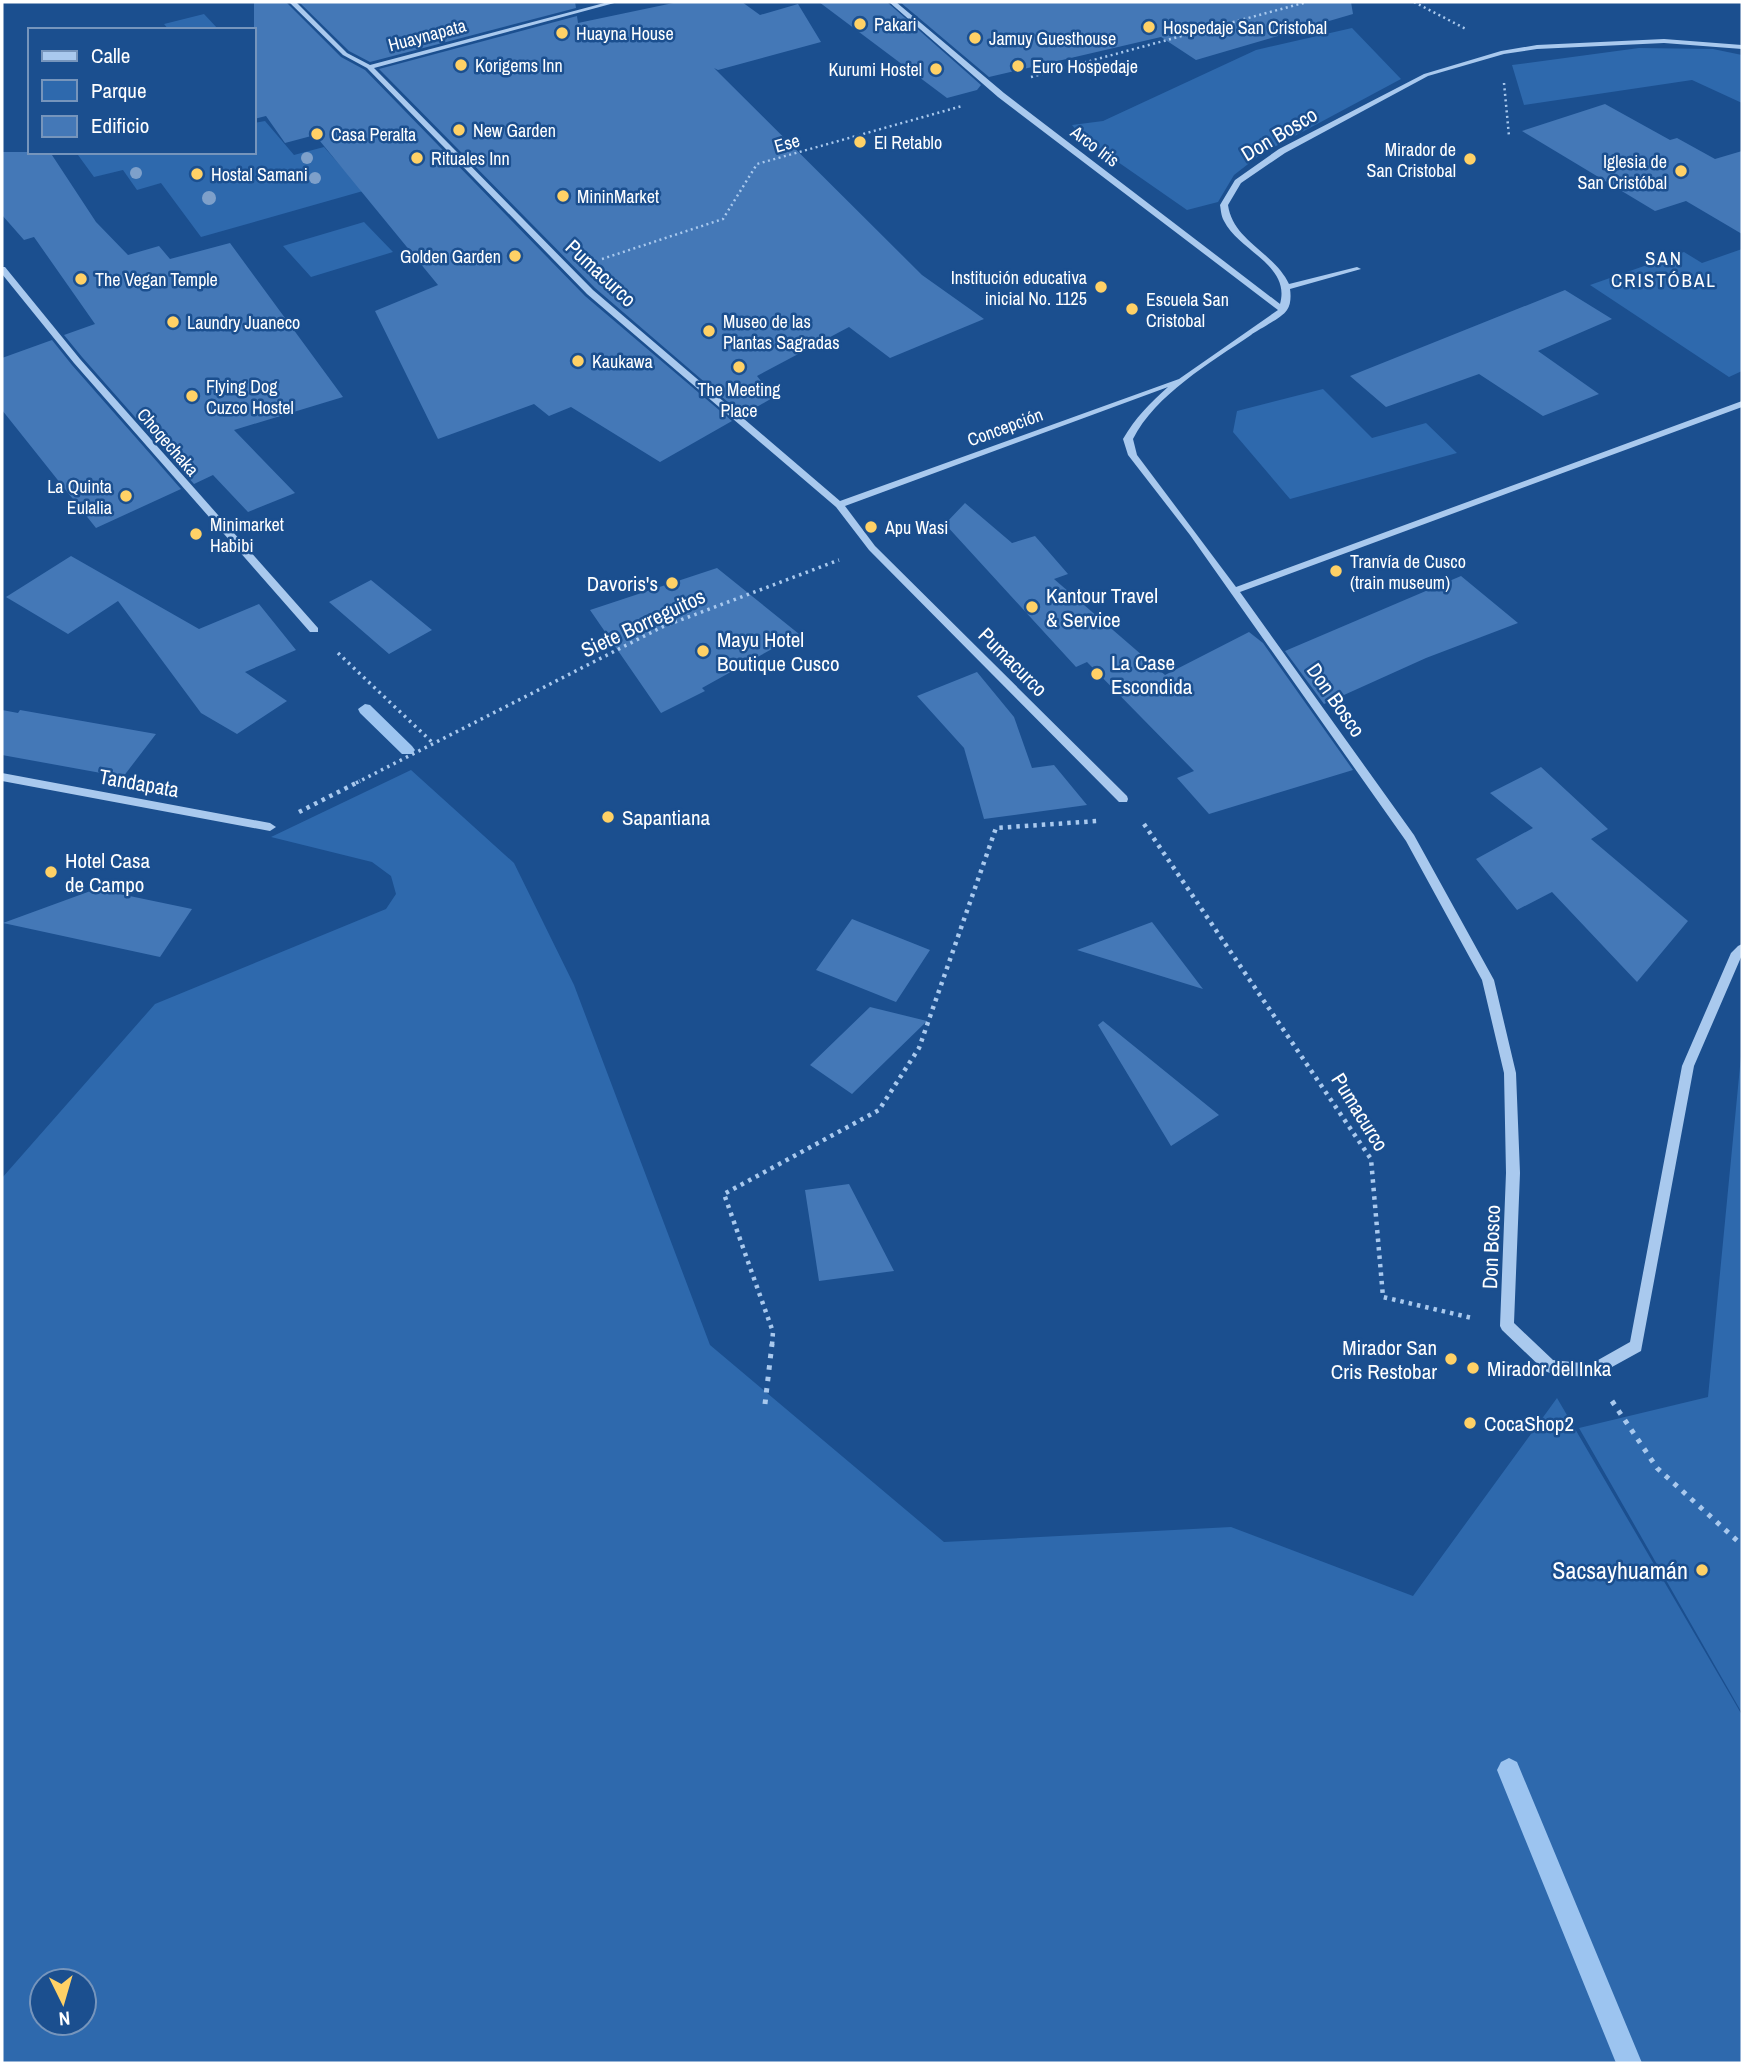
<svg xmlns="http://www.w3.org/2000/svg" width="1744" height="2065" font-family="'Archivo Narrow',sans-serif">
	<style>
		.green { fill: #2e69ad; fill-rule: evenodd }
		.lines { fill: none; stroke-linecap: round; stroke-linejoin: round }
		.stream { fill: #9cc4f0; fill-rule: evenodd }
		.building { fill: #4478b7 }
		.path-far3 { stroke: #a9c9ee; stroke-width: 2.5; stroke-dasharray: 2 3.5; stroke-linecap: butt }
		.path-far2 { stroke: #a9c9ee; stroke-width: 3.5; stroke-dasharray: 2.5 4.5; stroke-linecap: butt }
		.path-far1 { stroke: #a9c9ee; stroke-width: 4.5; stroke-dasharray: 3.5 5; stroke-linecap: butt }
		.path { stroke: #a9c9ee; stroke-width: 5; stroke-dasharray: 4.5 7; stroke-linecap: butt }
		.minor { fill: #a9c9ee; fill-rule: evenodd }
		.tree { fill: #7ea0ca }
		.poi-dot { fill: #ffd166; stroke: #1b4f8f; stroke-width: 2.5 }
		.labels { text-anchor: middle; dominant-baseline: central; stroke-width: 5; stroke-linejoin: round; paint-order: stroke }
		.far-poi-label { font-size: 18px; fill: #fff; stroke: #1b4f8f; text-anchor: start }
		.far-street-label { font-size: 18px; fill: #fff; stroke: #1b4f8f }
		.far-neighbourhood-label { font-size: 19px; letter-spacing: 2px; fill: #fff; stroke: #1b4f8f }
		.street-label { font-size: 21px; fill: #fff; stroke: #1b4f8f }
		.poi-label { font-size: 21px; fill: #fff; stroke: #1b4f8f; text-anchor: start }
		.near-poi-label { font-size: 24px; fill: #fff; stroke: #1b4f8f; text-anchor: end }
	</style>
	<rect width="100%" height="100%" fill="#1b4f8f"/>
	<!-- green -->
	<path class="green" d="M204,14L219,30H169L164,24Z
		M1352,28L1401,79L1261,154L1234,175L1218,202L1187,210L1082,137L1072,125L1103,121L1256,50Z
		M1639,48L1713,49L1742,55V103L1692,80L1524,105L1512,65Z
		M265,121L294,155L324,147L363,191L201,237L161,183L137,190L123,170L94,177L78,155L254,152V123Z
		M364,222L393,252L311,277L283,246Z
		M1742,249V371L1729,377L1590,285L1684,252L1702,263Z
		M1323,389L1372,438L1426,423L1457,453L1290,499L1233,432L1237,411Z
		M411,770L514,863L574,985L710,1345L944,1542L1231,1527L1413,1596L1557,1398L1742,1715V2063H2V1178L155,1004L386,909L396,894L391,876L372,862L271,837ZM84,1981V2023H42V1981Z
		M1742,1046V1713L1579,1428L1708,1397Z"/>
	<g class="lines">
		<!-- stream -->
		<path class="stream" d="M365,704L370,705L412,746L415,750L412,754H402L360,713L358,709Z
			M1509,1758L1517,1762L1642,2063H1616L1497,1770L1501,1762Z"/>
	</g>
	<!-- building -->
	<path class="building" d="M254,2H286L341,57L365,70L585,296L732,421L660,462L571,407L549,416L534,404L438,439L375,311L438,285L315,135L285,143L266,116L254,119Z
		M299,2H575L576,8L370,62L349,51Z
		M678,2H742L760,15L798,4L821,42L718,70L714,68L922,275L984,319L890,358L849,327L757,376L774,397L743,415L595,288L379,69L577,16L578,23Z
		M819,2H887L981,85L977,90L947,98Z
		M900,2H1351L1353,14L1196,60L1161,37L989,77Z
		M1605,104L1670,140L1677,138L1715,159L1742,151V234L1686,201L1655,211L1522,131Z
		M2,152H50L96,222L128,255L159,246L170,259L230,243L343,397L234,430L295,493L248,512L213,475L194,484L82,357L64,335L95,324L34,237L24,240L2,215Z
		M1565,290L1612,319L1538,351L1599,394L1543,416L1479,374L1386,407L1350,376Z
		M52,340L72,365L181,489L96,528L2,410V358Z
		M965,503L1012,543L1035,536L1068,574L1054,579L1165,675L1249,632L1263,643L1353,770L1209,814L1177,778L1194,771L1087,662L1076,667L945,524Z
		M71,556L199,629L259,604L296,650L245,672L287,701L237,734L201,713L118,601L68,634L6,597Z
		M717,568L799,634L702,688L705,691L661,713L590,610Z
		M1461,576L1518,623L1426,658L1324,704L1285,651Z
		M371,580L432,630L389,654L329,602Z
		M977,672L1014,717L1032,768L1054,765L1087,805L984,819L964,748L917,696Z
		M2,710L18,713L20,710L156,734L123,777L2,755Z
		M1541,767L1608,829L1591,839L1688,921L1637,982L1552,892L1517,910L1476,859L1533,828L1490,793Z
		M96,889L192,909L160,957L3,923Z
		M852,919L930,950L896,1002L816,970Z
		M1152,922L1203,989L1077,950Z
		M870,1007L927,1021L852,1094L810,1065Z
		M1103,1021L1219,1115L1171,1146L1098,1025Z
		M849,1184L894,1271L819,1281L805,1190Z"/>
	<g class="lines">
		<!-- path-far3 -->
		<path class="path-far3" d="M1414,2L1466,29
			M1031,77L1307,2
			M1504,83L1509,136
			M602,259L723,219L757,164L962,106"/>
		<!-- path-far2 -->
		<path class="path-far2" d="M338,653L434,744
			M356,783L662,627L839,560"/>
		<!-- path-far1 -->
		<path class="path-far1" d="M299,812L360,781
			M1144,824L1371,1159L1383,1297L1472,1318
			M772,1345L773,1332L724,1194L879,1110L919,1048L996,828L1097,821"/>
		<!-- path -->
		<path class="path" d="M1612,1401L1657,1468L1742,1545
			M765,1404L772,1344"/>
		<!-- minor -->
		<path class="minor" d="M289,2H296L347,53L370,65L608,2H618L374,68L593,290L840,501L1179,379L1278,310L998,97L889,2H896L1004,93L1280,304C1291,265 1239,251 1224,221C1221,216 1221,210 1220,205L1235,180L1279,149L1424,74L1501,51L1537,45L1664,39L1742,45V49L1664,43L1537,49L1504,54L1428,76L1285,153L1241,183L1228,205C1233,241 1274,252 1289,284L1357,267L1361,269L1290,289C1291,295 1291,305 1287,310C1282,318 1259,329 1251,335C1211,362 1155,395 1133,439L1137,455L1236,587L1742,401V407L1240,592L1414,835L1494,980L1516,1073L1520,1173L1514,1323L1553,1360L1591,1364L1630,1342L1682,1066L1731,953L1738,946L1742,944V955L1694,1066L1641,1351L1592,1378L1550,1373L1545,1371L1502,1330L1500,1326L1506,1173L1504,1073L1482,980L1406,841L1190,535L1128,455L1123,439C1135,418 1150,403 1168,387L845,506L875,546L1127,796L1128,799L1127,802H1119L869,550L836,507L587,294L367,68L343,55Z
			M2,267H5L80,359L318,628V632H310L74,363L2,274Z
			M2,773L270,823L276,827L270,831L2,781Z"/>
	</g>
	<!-- trees -->
	<g class="tree">
		<circle cx="307" cy="158" r="6"/>
		<circle cx="136" cy="173" r="6"/>
		<circle cx="315" cy="178" r="6"/>
		<circle cx="209" cy="198" r="7"/>
	</g>
	<!-- markers -->
	<g class="poi-dot">
		<circle cx="860" cy="24" r="7"/>
		<circle cx="1149" cy="27" r="7"/>
		<circle cx="562" cy="33" r="7"/>
		<circle cx="975" cy="38" r="7"/>
		<circle cx="461" cy="65" r="7"/>
		<circle cx="1018" cy="66" r="7"/>
		<circle cx="936" cy="69" r="7"/>
		<circle cx="459" cy="130" r="7"/>
		<circle cx="317" cy="134" r="7"/>
		<circle cx="860" cy="142" r="7"/>
		<circle cx="417" cy="158" r="7"/>
		<circle cx="1470" cy="159" r="7"/>
		<circle cx="1681" cy="171" r="7"/>
		<circle cx="197" cy="174" r="7"/>
		<circle cx="563" cy="196" r="7"/>
		<circle cx="515" cy="256" r="7"/>
		<circle cx="81" cy="279" r="7"/>
		<circle cx="1101" cy="287" r="7"/>
		<circle cx="1132" cy="309" r="7"/>
		<circle cx="173" cy="322" r="7"/>
		<circle cx="709" cy="331" r="7"/>
		<circle cx="578" cy="361" r="7"/>
		<circle cx="739" cy="367" r="7"/>
		<circle cx="192" cy="396" r="7"/>
		<circle cx="126" cy="496" r="7"/>
		<circle cx="871" cy="527" r="7"/>
		<circle cx="196" cy="534" r="7"/>
		<circle cx="1336" cy="571" r="7"/>
		<circle cx="672" cy="583" r="7"/>
		<circle cx="1032" cy="607" r="7"/>
		<circle cx="703" cy="651" r="7"/>
		<circle cx="1097" cy="674" r="7"/>
		<circle cx="608" cy="817" r="7"/>
		<circle cx="51" cy="872" r="7"/>
		<circle cx="1451" cy="1359" r="7"/>
		<circle cx="1473" cy="1368" r="7"/>
		<circle cx="1470" cy="1423" r="7"/>
		<circle cx="1702" cy="1570" r="7"/>
	</g>
	<g class="labels">
		<!-- far-poi labels -->
		<g class="far-poi-label">
			<text x="874" y="24">Pakari</text>
			<text x="1163" y="27">Hospedaje San Cristobal</text>
			<text x="576" y="33">Huayna House</text>
			<text x="989" y="38">Jamuy Guesthouse</text>
			<text x="475" y="65">Korigems Inn</text>
			<text x="1032" y="66">Euro Hospedaje</text>
			<text x="922" y="69" text-anchor="end">Kurumi Hostel</text>
			<text x="473" y="130">New Garden</text>
			<text x="331" y="134">Casa Peralta</text>
			<text x="874" y="142">El Retablo</text>
			<text x="1456" y="149" text-anchor="end">Mirador de<tspan x="1456" dy="21">San Cristobal</tspan></text>
			<text x="431" y="158">Rituales Inn</text>
			<text x="1667" y="161" text-anchor="end">Iglesia de<tspan x="1667" dy="21">San Cristóbal</tspan></text>
			<text x="211" y="174">Hostal Samani</text>
			<text x="577" y="196">MininMarket</text>
			<text x="501" y="256" text-anchor="end">Golden Garden</text>
			<text x="1087" y="277" text-anchor="end">Institución educativa<tspan x="1087" dy="21">inicial No. 1125</tspan></text>
			<text x="95" y="279">The Vegan Temple</text>
			<text x="1146" y="299">Escuela San<tspan x="1146" dy="21">Cristobal</tspan></text>
			<text x="723" y="321">Museo de las<tspan x="723" dy="21">Plantas Sagradas</tspan></text>
			<text x="187" y="322">Laundry Juaneco</text>
			<text x="592" y="361">Kaukawa</text>
			<text x="206" y="386">Flying Dog<tspan x="206" dy="21">Cuzco Hostel</tspan></text>
			<text x="739" y="389" text-anchor="middle">The Meeting<tspan x="739" dy="21">Place</tspan></text>
			<text x="112" y="486" text-anchor="end">La Quinta<tspan x="112" dy="21">Eulalia</tspan></text>
			<text x="210" y="524">Minimarket<tspan x="210" dy="21">Habibi</tspan></text>
			<text x="885" y="527">Apu Wasi</text>
			<text x="1350" y="561">Tranvía de Cusco<tspan x="1350" dy="21">(train museum)</tspan></text>
		</g>
		<!-- far-street labels -->
		<g class="far-street-label">
			<text transform="translate(427 35) rotate(-15)">Huaynapata</text>
			<text transform="translate(787 143) rotate(-16)">Ese</text>
			<text transform="translate(1095 146) rotate(37)">Arco Iris</text>
			<text transform="translate(1005 427) rotate(-20)">Concepción</text>
			<text transform="translate(168 442) rotate(49)">Choqechaka</text>
		</g>
		<!-- far-neighbourhood labels -->
		<g class="far-neighbourhood-label">
			<text x="1664" y="258">SAN<tspan x="1664" dy="22">CRISTÓBAL</tspan></text>
		</g>
		<!-- street labels -->
		<g class="street-label">
			<text transform="translate(1279 134) rotate(-31)">Don Bosco</text>
			<text transform="translate(601 273) rotate(43)">Pumacurco</text>
			<text transform="translate(643 623) rotate(-25)">Siete Borreguitos</text>
			<text transform="translate(1013 662) rotate(45)">Pumacurco</text>
			<text transform="translate(1336 700) rotate(55)">Don Bosco</text>
			<text transform="translate(139 783) rotate(10)">Tandapata</text>
			<text transform="translate(1360 1112) rotate(58)">Pumacurco</text>
			<text transform="translate(1491 1247) rotate(-88)">Don Bosco</text>
		</g>
		<!-- poi labels -->
		<g class="poi-label">
			<text x="658" y="583" text-anchor="end">Davoris's</text>
			<text x="1046" y="595">Kantour Travel<tspan x="1046" dy="24">&amp; Service</tspan></text>
			<text x="717" y="639">Mayu Hotel<tspan x="717" dy="24">Boutique Cusco</tspan></text>
			<text x="1111" y="662">La Case<tspan x="1111" dy="24">Escondida</tspan></text>
			<text x="622" y="817">Sapantiana</text>
			<text x="65" y="860">Hotel Casa<tspan x="65" dy="24">de Campo</tspan></text>
			<text x="1437" y="1347" text-anchor="end">Mirador San<tspan x="1437" dy="24">Cris Restobar</tspan></text>
			<text x="1487" y="1368">Mirador del Inka</text>
			<text x="1484" y="1423">CocaShop2</text>
		</g>
		<!-- near-poi labels -->
		<g class="near-poi-label">
			<text x="1688" y="1570">Sacsayhuamán</text>
		</g>
	</g>
	<!-- border -->
	<rect width="1744" height="2065" fill="none" stroke="#ffffff" stroke-width="7"/>
	<!-- legend -->
	<rect x="28" y="28" width="228" height="126" fill="#1b4f8f" stroke="#7695bc" stroke-width="2"/>
	<rect x="42" y="51" width="35" height="10" fill="#a9c9ee" stroke="#7695bc" stroke-width="2"/>
	<text x="91" y="63" font-size="21" fill="#ffffff">Calle</text>
	<rect x="42" y="80" width="35" height="21" fill="#2e69ad" stroke="#7695bc" stroke-width="2"/>
	<text x="91" y="98" font-size="21" fill="#ffffff">Parque</text>
	<rect x="42" y="116" width="35" height="21" fill="#4478b7" stroke="#7695bc" stroke-width="2"/>
	<text x="91" y="133" font-size="21" fill="#ffffff">Edificio</text>
	<!-- north arrow -->
	<g transform="translate(63 2002) rotate(175)"><circle r="33" fill="#1b4f8f" stroke="#7695bc" stroke-width="2"/>
	<path d="M0-5L12 26L0 18L-12 26Z" fill="#ffd166"/>
	<text y="-10" font-size="19" font-weight="bold" text-anchor="middle" fill="#ffffff">N</text>
	</g>
</svg>
